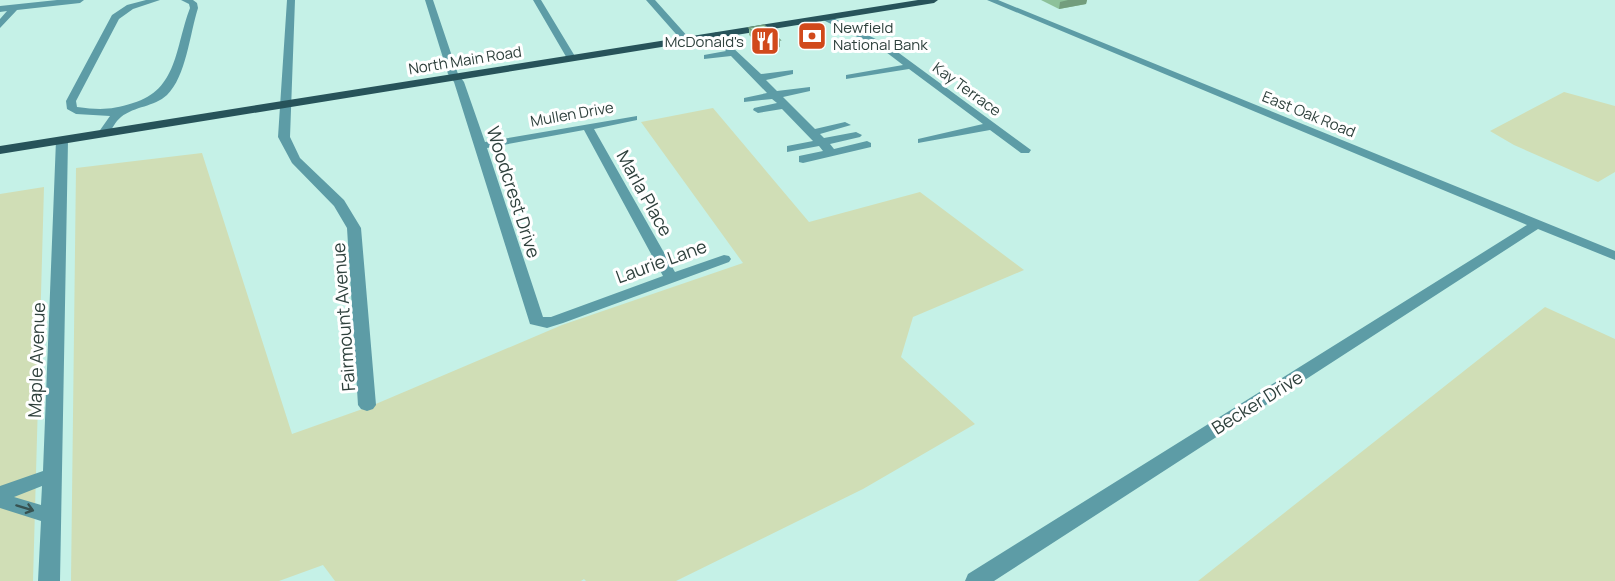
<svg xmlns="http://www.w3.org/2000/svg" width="1615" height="581" font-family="Manrope,sans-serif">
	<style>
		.green { fill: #d0deb6 }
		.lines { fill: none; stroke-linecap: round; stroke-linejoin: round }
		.minor { fill: #5d9ca6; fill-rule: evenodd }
		.major { fill: #27535a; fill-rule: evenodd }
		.wall { fill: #8dc19a }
		.shaded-wall { fill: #739d7d }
		.building { fill: #a4e0b3; stroke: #739d7d; stroke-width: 1.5 }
		.oneway { stroke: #375251 }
		.labels { text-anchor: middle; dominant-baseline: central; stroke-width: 6; stroke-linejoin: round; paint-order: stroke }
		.far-poi-label { font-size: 15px; fill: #2e403c; stroke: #fff; text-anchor: start }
		.far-street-label { font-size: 15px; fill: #2e403c; stroke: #fff }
		.street-label { font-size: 18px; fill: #2e403c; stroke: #fff }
	</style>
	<rect width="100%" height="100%" fill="#c5f1e7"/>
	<!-- green -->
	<path class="green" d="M1564,92L1615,106V172L1598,182L1514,145L1490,131Z
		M713,108L809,222L920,192L1024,270L913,317L901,357L975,424L863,489L676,581H586L584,579L581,581H335L323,565L279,581H71L76,168L202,153L292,434L371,406L562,325L743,263L641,122Z
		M44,187L33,581H0V194Z
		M1545,307L1615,339V581H1198Z"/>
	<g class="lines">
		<!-- minor -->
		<path class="minor" d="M57,0H84L80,3L17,10L0,28V19L7,11L0,12V6Z
			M146,0H160L133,9L119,19L76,101L77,107C100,110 111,110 133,103C178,90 175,47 190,8L189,4L181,0H193L197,3L198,8C190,33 186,77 167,95C154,107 135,106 121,117C115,122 112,129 108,135H100L98,133L110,116L76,114L67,109L66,101L112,15L127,5Z
			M287,0H295L290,137L300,158L344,200L361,228L376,405L373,409L367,411L361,409L358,405L347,228L334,206L292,163L278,137Z
			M425,0H433L458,74L464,82L485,142L637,116V120L594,129L675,272L724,255L729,256L731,259L729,262L563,323L547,328L530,324L454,82L448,74ZM584,130L663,276L551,317H543L487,148Z
			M533,0H541L576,58L574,60H568Z
			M646,0H655L689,38V42H683Z
			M987,0H998L1615,251V260L1538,229L994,581H965L968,574L1527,225Z
			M823,16H829L888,45L1031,150L1029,153H1021L990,130L918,143V139L983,124L909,69L846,79V75L903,65L882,49L823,20Z
			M716,32L761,74L793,70V74L766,80L777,91L810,87V91L783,97L815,129L845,122L851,125L820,134L824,138L856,132L862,135L860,137L830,144L834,149L867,141L871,143V147L803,163L799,162V156L823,151L819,146L787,152V146L813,141L782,109L758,113L753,110L754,108L777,103L772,99L744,102V98L767,93L731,56L704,59V55L726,51L711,35Z
			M62,137L68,140L60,581H38L41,521L0,508V486L43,471L56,140ZM42,486L41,505L14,497Z"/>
		<!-- major -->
		<path class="major" d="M918,0H938L934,3L0,154V146Z"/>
	</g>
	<!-- wall -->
	<path class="wall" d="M1041,0H1087L1086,4L1059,9Z
		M749,28L780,47L765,50L749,35Z"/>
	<!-- shaded-wall -->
	<path class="shaded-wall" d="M1068,0H1087L1086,4L1059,9L1060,2Z
		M780,40V47L765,50V42Z"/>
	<!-- building -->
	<path class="building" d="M764,25L780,40L765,42L749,28Z"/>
	<!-- one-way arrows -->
	<defs><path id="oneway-shaft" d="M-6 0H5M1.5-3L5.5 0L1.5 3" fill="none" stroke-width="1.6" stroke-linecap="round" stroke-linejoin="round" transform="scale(1.5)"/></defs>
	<use class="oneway" href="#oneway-shaft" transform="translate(25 508) rotate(17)"/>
	<!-- icons -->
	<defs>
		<g id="bank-square" transform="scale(1.5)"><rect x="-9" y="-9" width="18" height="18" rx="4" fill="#d1491b" stroke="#fff"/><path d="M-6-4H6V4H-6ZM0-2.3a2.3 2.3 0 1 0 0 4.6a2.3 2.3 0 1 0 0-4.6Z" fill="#fff"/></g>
		<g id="restaurant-square" transform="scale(1.5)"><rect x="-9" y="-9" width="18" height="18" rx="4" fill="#d1491b" stroke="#fff"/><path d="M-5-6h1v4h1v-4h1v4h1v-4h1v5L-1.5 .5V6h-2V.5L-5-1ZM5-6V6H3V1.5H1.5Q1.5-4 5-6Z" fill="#fff"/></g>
	</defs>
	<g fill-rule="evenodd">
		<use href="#bank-square" x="812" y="36"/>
		<use href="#restaurant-square" x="765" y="41"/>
	</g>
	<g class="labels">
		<!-- far-poi labels -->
		<g class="far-poi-label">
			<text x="833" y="27">Newfield<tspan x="833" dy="17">National Bank</tspan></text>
			<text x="744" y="41" text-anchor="end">McDonald's</text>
		</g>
		<!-- far-street labels -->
		<g class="far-street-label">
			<text transform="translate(465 60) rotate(-9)">North Main Road</text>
			<text transform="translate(967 89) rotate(36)">Kay Terrace</text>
			<text transform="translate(572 114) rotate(-10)">Mullen Drive</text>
			<text transform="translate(1309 114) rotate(22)">East Oak Road</text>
		</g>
		<!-- street labels -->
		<g class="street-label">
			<text transform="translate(514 192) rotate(72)">Woodcrest Drive</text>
			<text transform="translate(645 193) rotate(61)">Marla Place</text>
			<text transform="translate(661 261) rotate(-20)">Laurie Lane</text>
			<text transform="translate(343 317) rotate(-94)">Fairmount Avenue</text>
			<text transform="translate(36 360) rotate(-88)">Maple Avenue</text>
			<text transform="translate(1257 402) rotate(-32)">Becker Drive</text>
		</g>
	</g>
</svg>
